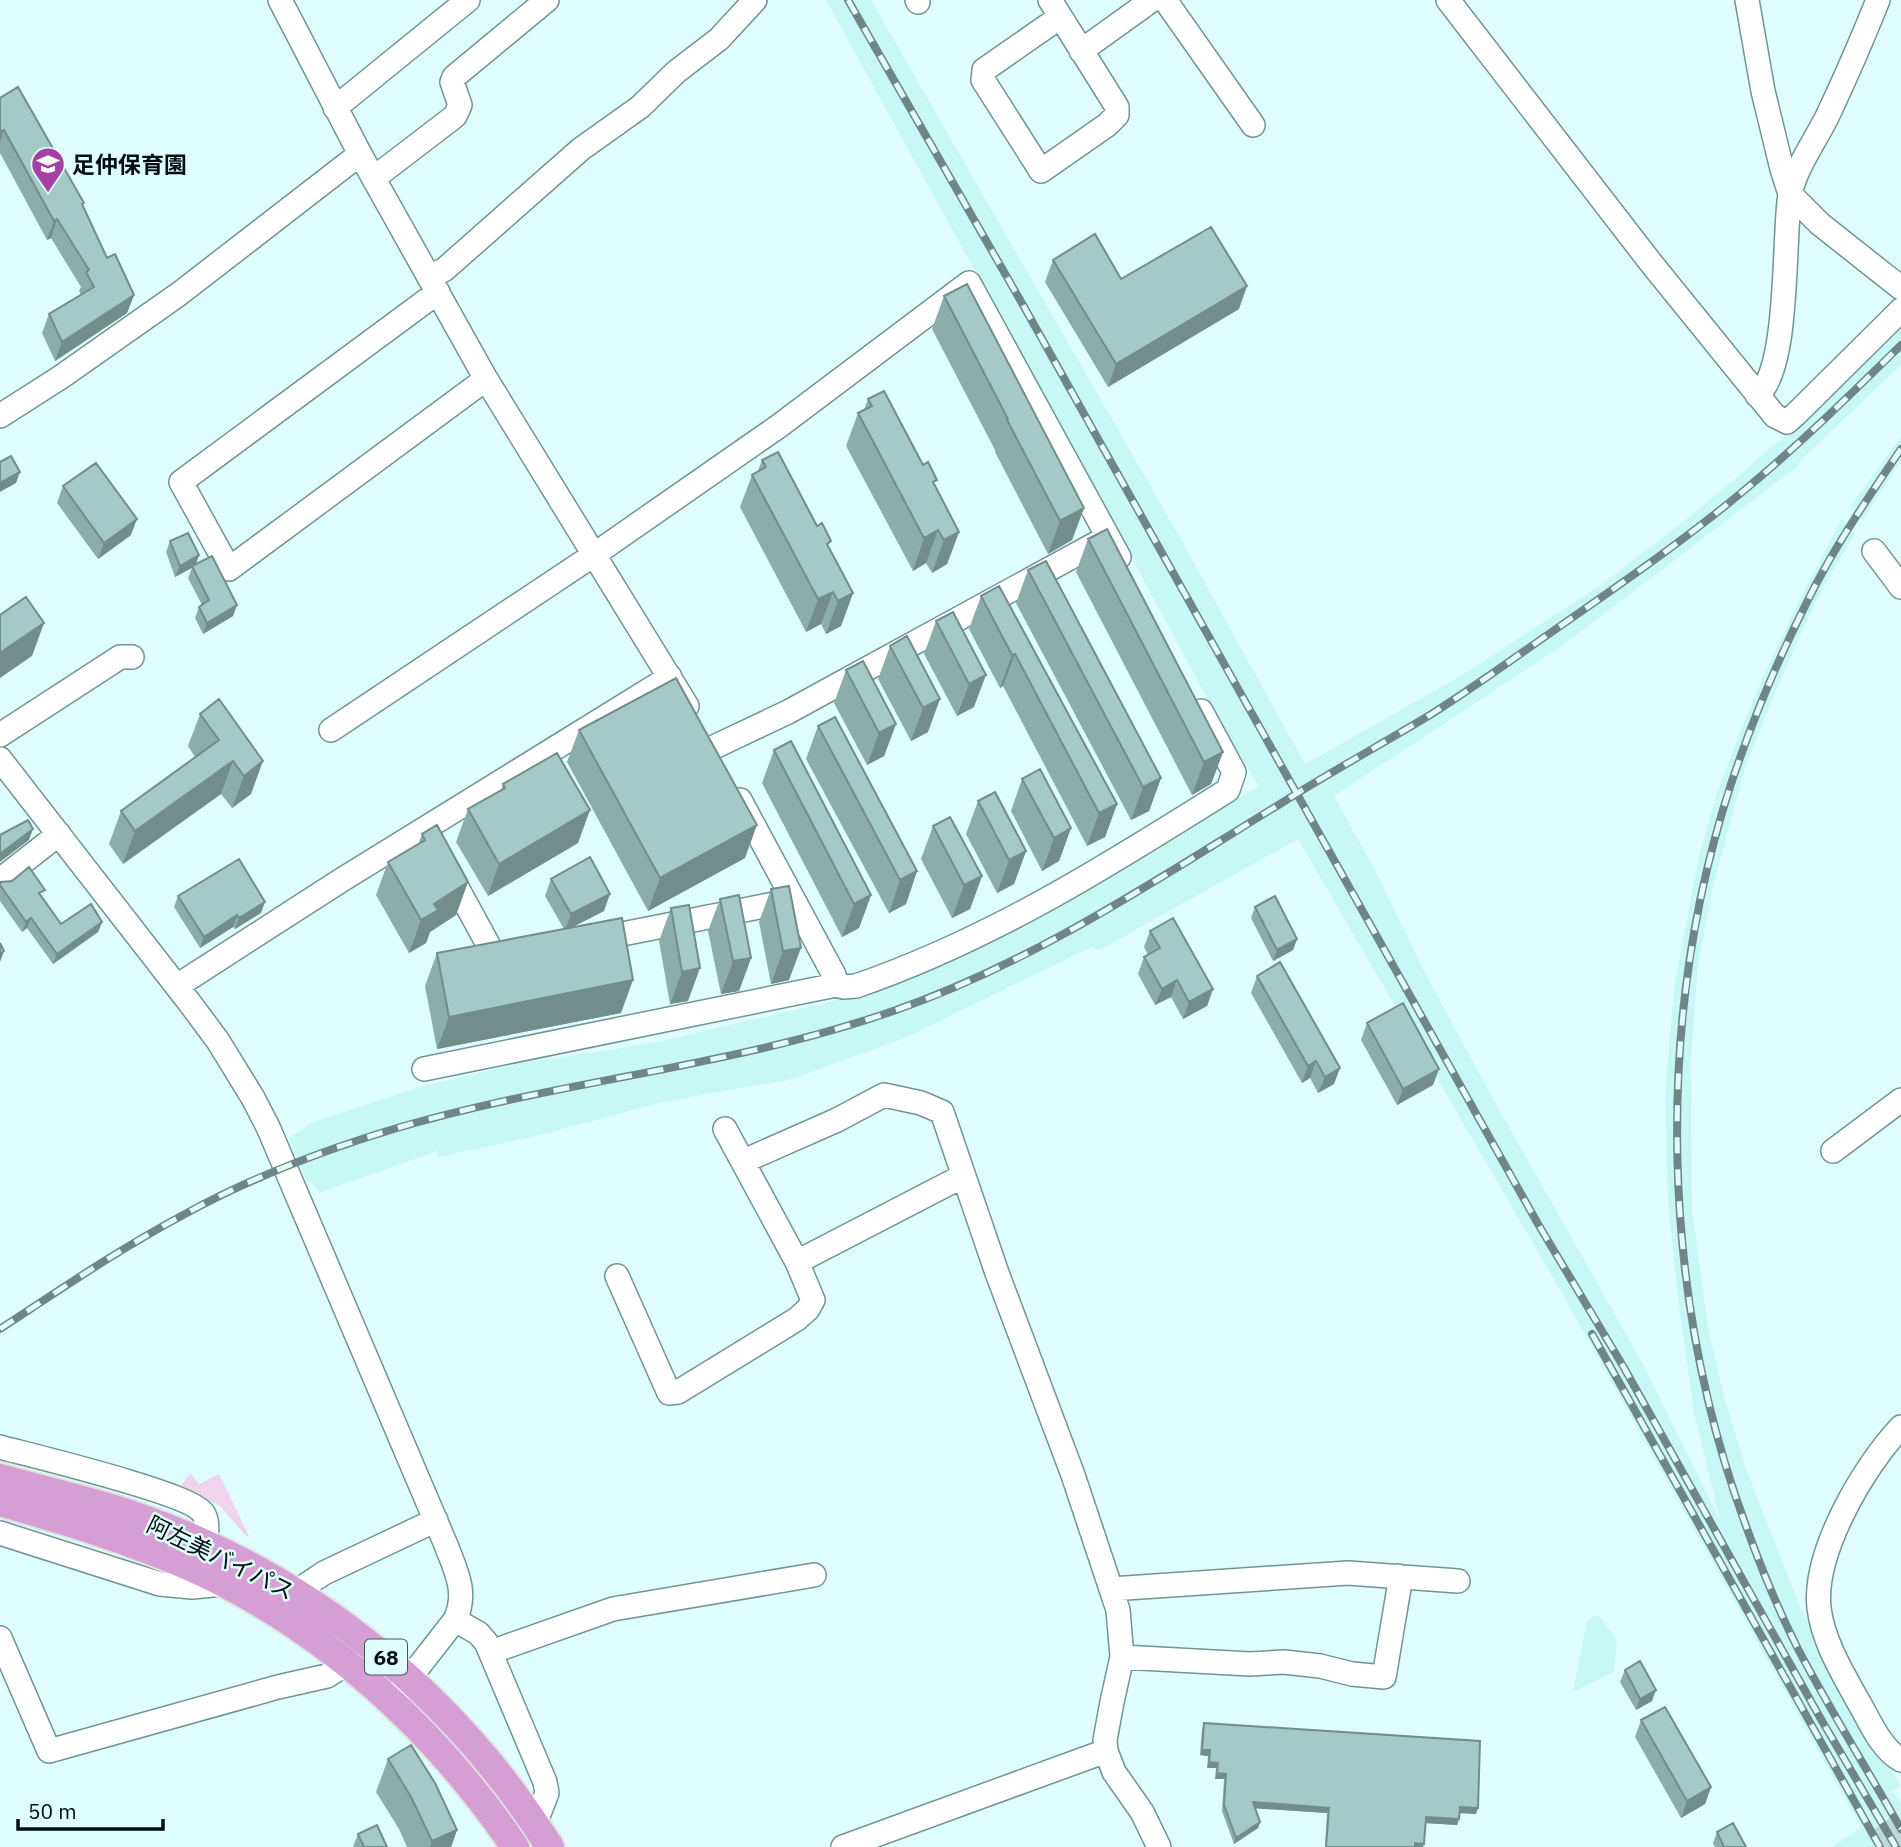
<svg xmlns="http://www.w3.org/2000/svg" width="1901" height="1847" font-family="'IBM Plex Sans','Noto Sans JP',sans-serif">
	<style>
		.built { fill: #c8f8f6 }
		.green { fill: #f0d4ee }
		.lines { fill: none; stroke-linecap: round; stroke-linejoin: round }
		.highway-tunnel { stroke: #bed9d8; stroke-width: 33; stroke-dasharray: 33 17; stroke-linecap: butt }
		.minor-casing { stroke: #719594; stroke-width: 26 }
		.major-casing { stroke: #e1e2e2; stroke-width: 32 }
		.minor { stroke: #fff; stroke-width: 23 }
		.major { stroke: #d59fd4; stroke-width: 28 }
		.rail-casing { stroke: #708585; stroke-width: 8 }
		.rail { stroke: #dffdfc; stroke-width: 5; stroke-dasharray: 16; stroke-linecap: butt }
		.wall { fill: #8dadab }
		.shaded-wall { fill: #738d8b }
		.building { fill: #a4c9c7; stroke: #738d8b; stroke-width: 2 }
		.labels { text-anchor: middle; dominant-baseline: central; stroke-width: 5; stroke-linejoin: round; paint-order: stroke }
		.shield { fill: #dffdfc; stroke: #455656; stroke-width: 2 }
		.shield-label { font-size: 21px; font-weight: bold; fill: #030f0f }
		.poi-label { font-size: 23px; font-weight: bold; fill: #030f0f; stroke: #dffdfc; text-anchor: start }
		.street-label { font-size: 23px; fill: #030f0f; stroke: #dffdfc }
	</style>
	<rect width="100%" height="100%" fill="#dffdfc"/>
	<!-- built -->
	<path class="built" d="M826,0H871L1174,527L1305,764L1461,676L1605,582L1675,528L1729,484L1821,404L1901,327V365L1799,462L1798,466L1562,646L1334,796L1376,872L1424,971L1492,1097L1643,1364L1720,1520L1694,1413L1679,1306L1668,1203L1665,1095L1674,988L1699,856L1718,790L1737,740L1763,677L1797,605L1842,518L1855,534L1828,579L1801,634L1773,698L1745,768L1713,887L1698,964L1691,1061L1692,1209L1708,1328L1724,1396L1746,1469L1801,1609L1840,1687L1901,1786L1893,1791L1901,1803V1847H1832L1861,1827L1559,1288L1298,839L1098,951L1094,946L902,1039L789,1080L667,1101L532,1137L438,1157L437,1151L319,1193L312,1183L307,1181L288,1139L313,1122L419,1087L515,1064L648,1044L842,999L878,988L963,954L1078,895L1259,786L1225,731L1120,536L1024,365L1002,320Z
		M1901,437V460L1863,520L1850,507Z
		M1595,1616H1599L1617,1639L1614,1672L1573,1692L1587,1621Z"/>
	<!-- green -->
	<path class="green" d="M190,1473L199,1484L219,1474L249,1536H246L219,1505L179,1489Z"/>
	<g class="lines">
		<!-- highway-tunnel -->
		<path class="highway-tunnel" d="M1878,1847L1901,1830"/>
		<!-- minor casing -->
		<g class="minor-casing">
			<path id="minor" d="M280,0L360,154L486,379L687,706
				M917,0L918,2
				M1050,0L1117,107V115L1107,125L1041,171L983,80L984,70L1060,17
				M1165,0L1253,125
				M1448,0L1651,263L1775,416L1787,422L1796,414L1901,310
				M1747,0L1763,91L1782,169L1790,194L1820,224L1901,288
				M1081,51L1152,0
				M335,108L468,0
				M374,178L455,116L460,105L452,82L454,77L547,0
				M430,277L445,269L581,149L640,107L676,72L719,39L755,0
				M438,292L181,482L229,569L486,379
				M1757,395C1790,371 1783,235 1790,194C1796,167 1815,141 1827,117C1845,79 1862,40 1878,0
				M0,416L61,377L179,294L360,154
				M1874,551L1901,587
				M331,730L595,554L779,426L969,283L1119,557
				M0,735L114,661L120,657H132
				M712,748L788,712L1108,537
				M0,759L189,1002L218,1041L253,1098L268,1127L446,1545C456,1571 468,1593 455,1620L398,1693
				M740,800L834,975L836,985
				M448,871L496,959L508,956
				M0,880L59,834
				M597,939L779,903L792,897
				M177,986L340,881L670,677
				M424,1069L836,985L843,987L856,986C990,940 1109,865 1228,790L1234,772L1201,711
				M725,1129L797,1262
				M1833,1151L1901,1100
				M744,1161L837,1120L884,1095L921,1103L942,1112L997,1273L1073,1475L1118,1610L1122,1657L1112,1702L1105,1740L1106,1751L1114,1772L1142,1812L1159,1847
				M617,1276L669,1393L678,1392L797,1319L808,1309L813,1300L797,1262L963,1176
				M1901,1427C1864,1466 1813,1552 1819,1608C1823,1641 1842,1672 1858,1701C1870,1721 1880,1748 1901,1760
				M0,1447C33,1456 189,1493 203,1513C209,1521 206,1536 206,1545
				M0,1533L160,1584L192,1587L223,1584
				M1111,1589L1348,1573L1458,1581
				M301,1596L306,1585L324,1573L436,1520
				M455,1620L478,1633L486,1642L545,1782L547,1793L535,1824
				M0,1638L49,1751L278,1687L327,1676L346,1664
				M491,1652L613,1609L814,1575
				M1122,1657L1250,1664L1284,1662L1320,1666L1352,1674L1384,1677L1399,1588L1398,1576
				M843,1847L1106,1751"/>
		</g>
		<!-- major casing -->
		<g class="major-casing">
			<path id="major" d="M0,1478C46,1491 93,1501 138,1517C309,1576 454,1695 550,1847
				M0,1502C66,1521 133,1541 195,1569C326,1629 435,1729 515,1847"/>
		</g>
		<!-- minor -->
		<use href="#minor" class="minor"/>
		<!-- major -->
		<use href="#major" class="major"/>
		<!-- rail casing -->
		<g class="rail-casing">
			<path id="rail" d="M848,0L1023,305L1538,1224L1623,1366L1822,1721L1896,1847
				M1901,449C1868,498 1834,547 1808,600C1778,659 1752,721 1731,784C1654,1020 1660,1293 1746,1526C1761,1568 1778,1609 1798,1649C1830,1710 1867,1769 1901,1829
				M0,1329C61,1289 121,1248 185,1214C252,1177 324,1150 397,1128C561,1080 734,1067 896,1010C1034,962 1156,880 1280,804C1329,773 1380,745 1430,715C1473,688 1514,658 1556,629C1619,585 1682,542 1741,493C1797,447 1849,396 1901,345
				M1592,1334L1880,1847"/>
		</g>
		<!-- rail -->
		<use href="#rail" class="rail"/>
	</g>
	<!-- wall -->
	<path class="wall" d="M0,98L83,207L107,258L134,295L127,313L55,361L42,333L49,314L81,295L79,291L81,287L51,238L47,240L0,153Z
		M1053,260L1121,279L1239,309L1108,387L1045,282Z
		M944,296L1084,508L1072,540L1048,554L995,452V450L932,329Z
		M868,399L935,486L959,532L947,564L932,573L926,563L913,571L846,446L858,413L864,410Z
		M762,460L829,548L853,593L841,626L826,634L821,624L806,632L740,507L752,475L758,471Z
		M63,486L131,535L98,559L57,503Z
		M1088,539L1223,752L1211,784L1192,795L1076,572Z
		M170,541L199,555L196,565L237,605L233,616L203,634L195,618L199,607L202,605L188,578L192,568L175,577L166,552Z
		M1028,570L1161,778L1149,811L1131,820L1016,603Z
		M981,596L1117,804L1105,837L1087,846L1003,686L1000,688L969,629Z
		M953,612L974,707L957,716L924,654L936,621Z
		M907,636L928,732L911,741L878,679L890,646Z
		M846,670L896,724L884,756L867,765L834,703Z
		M219,699L251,794L232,808L221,794L123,864L109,844L121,811L195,757L188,746L200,714Z
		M818,726L917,871L906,904L889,913L806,759Z
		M579,730L745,858L648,911L567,762Z
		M774,750L871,895L859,928L842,937L762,783Z
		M1022,779L1071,828L1059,861L1042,871L1011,811Z
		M503,784L578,843L488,896L456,842L468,809L501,791Z
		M978,801L1026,851L1014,884L997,893L966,834Z
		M933,826L982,876L970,909L952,918L921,859Z
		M422,834L468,882L456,915L430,932L426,943L409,953L376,895L388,862L418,845Z
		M551,879L604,911L572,927L621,1013L437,1049L425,986L437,953L564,929L545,896Z
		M0,882L42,897L61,924L102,922L98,932L53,964L27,928L22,932L0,901Z
		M771,889L789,980L771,984L759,922Z
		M178,896L261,913L235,929L233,927L200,948L174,907Z
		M720,899L751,958L739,991L721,994L708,931Z
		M1255,907L1297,939L1293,950L1273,961L1251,918Z
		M671,908L688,1001L670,1004L659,941Z
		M1150,931L1213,989L1207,1006L1183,1019L1171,997L1155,1005L1138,974L1144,957L1148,955L1144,947Z
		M1257,976L1334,1084L1318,1093L1310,1078L1302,1083L1251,993Z
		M1367,1023L1433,1085L1397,1105L1361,1040Z
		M1625,1670L1652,1701L1636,1710L1620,1682Z
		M1641,1720L1711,1787L1705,1804L1681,1818L1635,1737Z
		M1204,1723L1476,1814L1460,1813L1459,1819L1457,1825L1425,1823L1423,1847H1325L1327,1813L1255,1808L1260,1822L1258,1828L1234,1844L1222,1811L1224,1779H1215L1216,1768H1207L1208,1756L1200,1755L1202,1729Z
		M388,1759L457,1830L451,1847H407L399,1829L376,1792Z
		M1717,1832L1746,1847H1715L1713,1843Z
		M358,1834L387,1847H353Z"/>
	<!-- shaded-wall -->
	<path class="shaded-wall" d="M4,130L0,142V131Z
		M57,219L51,238L47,240L54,221Z
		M1247,286L1239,309L1108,387L1116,364Z
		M134,295L127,313L55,361L62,342Z
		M20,472L16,483L0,492V483Z
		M1084,508L1072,540L1048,554L1060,521Z
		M137,519L131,535L98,559L104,543Z
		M938,530L926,563L913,571L924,538Z
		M959,532L947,564L932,573L944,540Z
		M199,555L195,566L175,577L180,566Z
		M833,592L821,624L806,632L818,599Z
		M853,593L841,626L826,634L838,601Z
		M237,605L233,616L203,634L207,623Z
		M44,623L32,656L0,678V653Z
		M1015,654L1003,686L1000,688L1012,655Z
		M986,675L974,707L957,716L969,684Z
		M940,699L928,732L911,741L923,708Z
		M896,724L884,756L867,765L879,733Z
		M1223,752L1211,784L1192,795L1204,762Z
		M233,761L221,794L123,864L135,831Z
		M263,761L251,794L232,808L244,776Z
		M1161,778L1149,811L1131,820L1143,787Z
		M1117,804L1105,837L1087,846L1099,813Z
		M590,810L578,843L488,896L499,864Z
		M757,825L745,858L648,911L660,878Z
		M1071,828L1059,861L1042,871L1054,838Z
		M33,829L29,840L0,862V854Z
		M1026,851L1014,884L997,893L1009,860Z
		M917,871L906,904L889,913L900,880Z
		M982,876L970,909L952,918L964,885Z
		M468,882L456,915L430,932L426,943L409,953L421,920L434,904Z
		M610,894L604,911L565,931L571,914Z
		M871,895L859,928L842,937L854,904Z
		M265,902L261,913L235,929L239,918Z
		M237,915L233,927L200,948L204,937Z
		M31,918L27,928L22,932L26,922Z
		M102,922L98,932L53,964L57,954Z
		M1297,939L1293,950L1273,961L1277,950Z
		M801,948L789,980L771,984L783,951Z
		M4,951L0,962V954Z
		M751,958L739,991L721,994L733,961Z
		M700,968L688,1001L670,1004L682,972Z
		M633,980L621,1013L437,1049L449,1017Z
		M1177,980L1171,997L1155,1005L1162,989Z
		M1213,989L1207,1006L1183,1019L1189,1002Z
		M1316,1061L1310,1078L1302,1083L1308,1066Z
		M1340,1068L1334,1084L1318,1093L1325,1077Z
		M1439,1069L1433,1085L1397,1105L1403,1089Z
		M1656,1690L1652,1701L1636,1710L1640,1699Z
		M1202,1750H1210L1208,1756L1200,1755Z
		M1209,1762L1218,1763L1216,1768H1207Z
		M1217,1773L1226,1774L1224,1779H1215Z
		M1711,1787L1705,1804L1681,1818L1687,1801Z
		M1253,1802L1329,1808L1327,1813L1251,1808Z
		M1460,1807L1478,1808L1476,1814L1458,1813Z
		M1426,1817L1459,1819L1457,1825L1424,1823Z
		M1260,1822L1258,1828L1234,1844L1236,1838Z
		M457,1830L451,1847H430L432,1841Z
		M1415,1843L1424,1844L1423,1847H1414Z"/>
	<!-- building -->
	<path class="building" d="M18,87L84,203L82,204L107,258L115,254L134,295L62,342L49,314L94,287L86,272L89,270L57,219L54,221L4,130L0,131V98Z
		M1211,227L1247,286L1116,364L1053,260L1095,234L1121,279Z
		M967,284L1084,508L1060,521L1007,420L1008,419L944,296Z
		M884,391L923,465L928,462L937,480L933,482L959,532L944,540L938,530L924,538L858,413L872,406L868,399Z
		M778,452L817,526L822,523L831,541L827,544L853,593L838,601L833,592L818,599L752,475L766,467L762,460Z
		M11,456L20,472L0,483V462Z
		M96,463L137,519L104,543L63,486Z
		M1107,529L1223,752L1204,762L1088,539Z
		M188,533L199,555L180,566L170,541Z
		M212,556L237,605L207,623L199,607L209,600L192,566Z
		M1046,561L1161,778L1143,787L1028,570Z
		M999,586L1117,804L1099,813L1015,654L1012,655L981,596Z
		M26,597L44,623L0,653V615Z
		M953,612L986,675L969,684L936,621Z
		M907,636L940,699L923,708L890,646Z
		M863,661L896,724L879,733L846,670Z
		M676,678L757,825L660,878L579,730Z
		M219,699L263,761L244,776L233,761L135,831L121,811L219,740L200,714Z
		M835,717L917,871L900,880L818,726Z
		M791,741L871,895L854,904L774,750Z
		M557,753L590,810L499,864L468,809L505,788L503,784Z
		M1040,769L1071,828L1054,838L1022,779Z
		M995,792L1026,851L1009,860L978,801Z
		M950,817L982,876L964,885L933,826Z
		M28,820L33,829L0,854V835Z
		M437,825L468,882L434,904L438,910L421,920L388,862L425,840L422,834Z
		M590,857L610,894L571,914L551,879Z
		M239,859L265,902L239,918L237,915L204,937L178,896Z
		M29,867L45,890L39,893L61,924L91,904L102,922L57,954L31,918L26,922L0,885V882L12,881Z
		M789,886L801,948L783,951L771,889Z
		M739,895L751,958L733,961L720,899Z
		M1275,896L1297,939L1277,950L1255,907Z
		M689,905L700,968L682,972L671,908Z
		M622,918L633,980L449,1017L437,953Z
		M1173,918L1213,989L1189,1002L1177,980L1162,989L1144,957L1160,948L1150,931Z
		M0,943L4,951L0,954Z
		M1280,962L1340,1068L1325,1077L1316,1061L1308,1066L1257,976Z
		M1403,1003L1439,1069L1403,1089L1367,1023Z
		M1640,1661L1656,1690L1640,1699L1625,1670Z
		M1665,1707L1711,1787L1687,1801L1641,1720Z
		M1204,1723L1480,1741L1478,1808L1460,1807L1459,1819L1426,1817L1424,1844L1415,1843V1847H1326L1329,1808L1253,1802L1260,1822L1236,1838L1224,1805L1226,1774L1217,1773L1218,1763L1209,1762L1210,1750H1202Z
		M411,1745L435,1783L457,1830L432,1841L411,1797L388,1759Z
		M1733,1823L1746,1847H1724L1717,1832Z
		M377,1825L387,1847H364L358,1834Z"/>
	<!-- icons -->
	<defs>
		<g id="school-pin" transform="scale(1.75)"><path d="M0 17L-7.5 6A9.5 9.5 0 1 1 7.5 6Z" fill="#a43fa3" stroke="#dffdfc"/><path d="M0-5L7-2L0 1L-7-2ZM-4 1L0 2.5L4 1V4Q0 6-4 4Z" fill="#fff"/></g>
	</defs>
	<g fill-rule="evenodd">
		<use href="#school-pin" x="48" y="164"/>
	</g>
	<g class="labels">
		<!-- shield labels -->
		<rect class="shield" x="365" y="1639.5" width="42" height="35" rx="5"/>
		<g class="shield-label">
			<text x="386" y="1657">68</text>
		</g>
		<!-- poi labels -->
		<g class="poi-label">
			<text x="72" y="164">足仲保育園</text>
		</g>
		<!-- street labels -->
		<g class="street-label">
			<text transform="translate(221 1557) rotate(26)">阿左美バイパス</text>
		</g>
	</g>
	<!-- scale -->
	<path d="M18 1819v10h145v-10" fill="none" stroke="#030f0f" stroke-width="3.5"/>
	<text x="28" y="1819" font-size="21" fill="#030f0f" stroke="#dffdfc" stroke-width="5" paint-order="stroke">50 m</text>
</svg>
